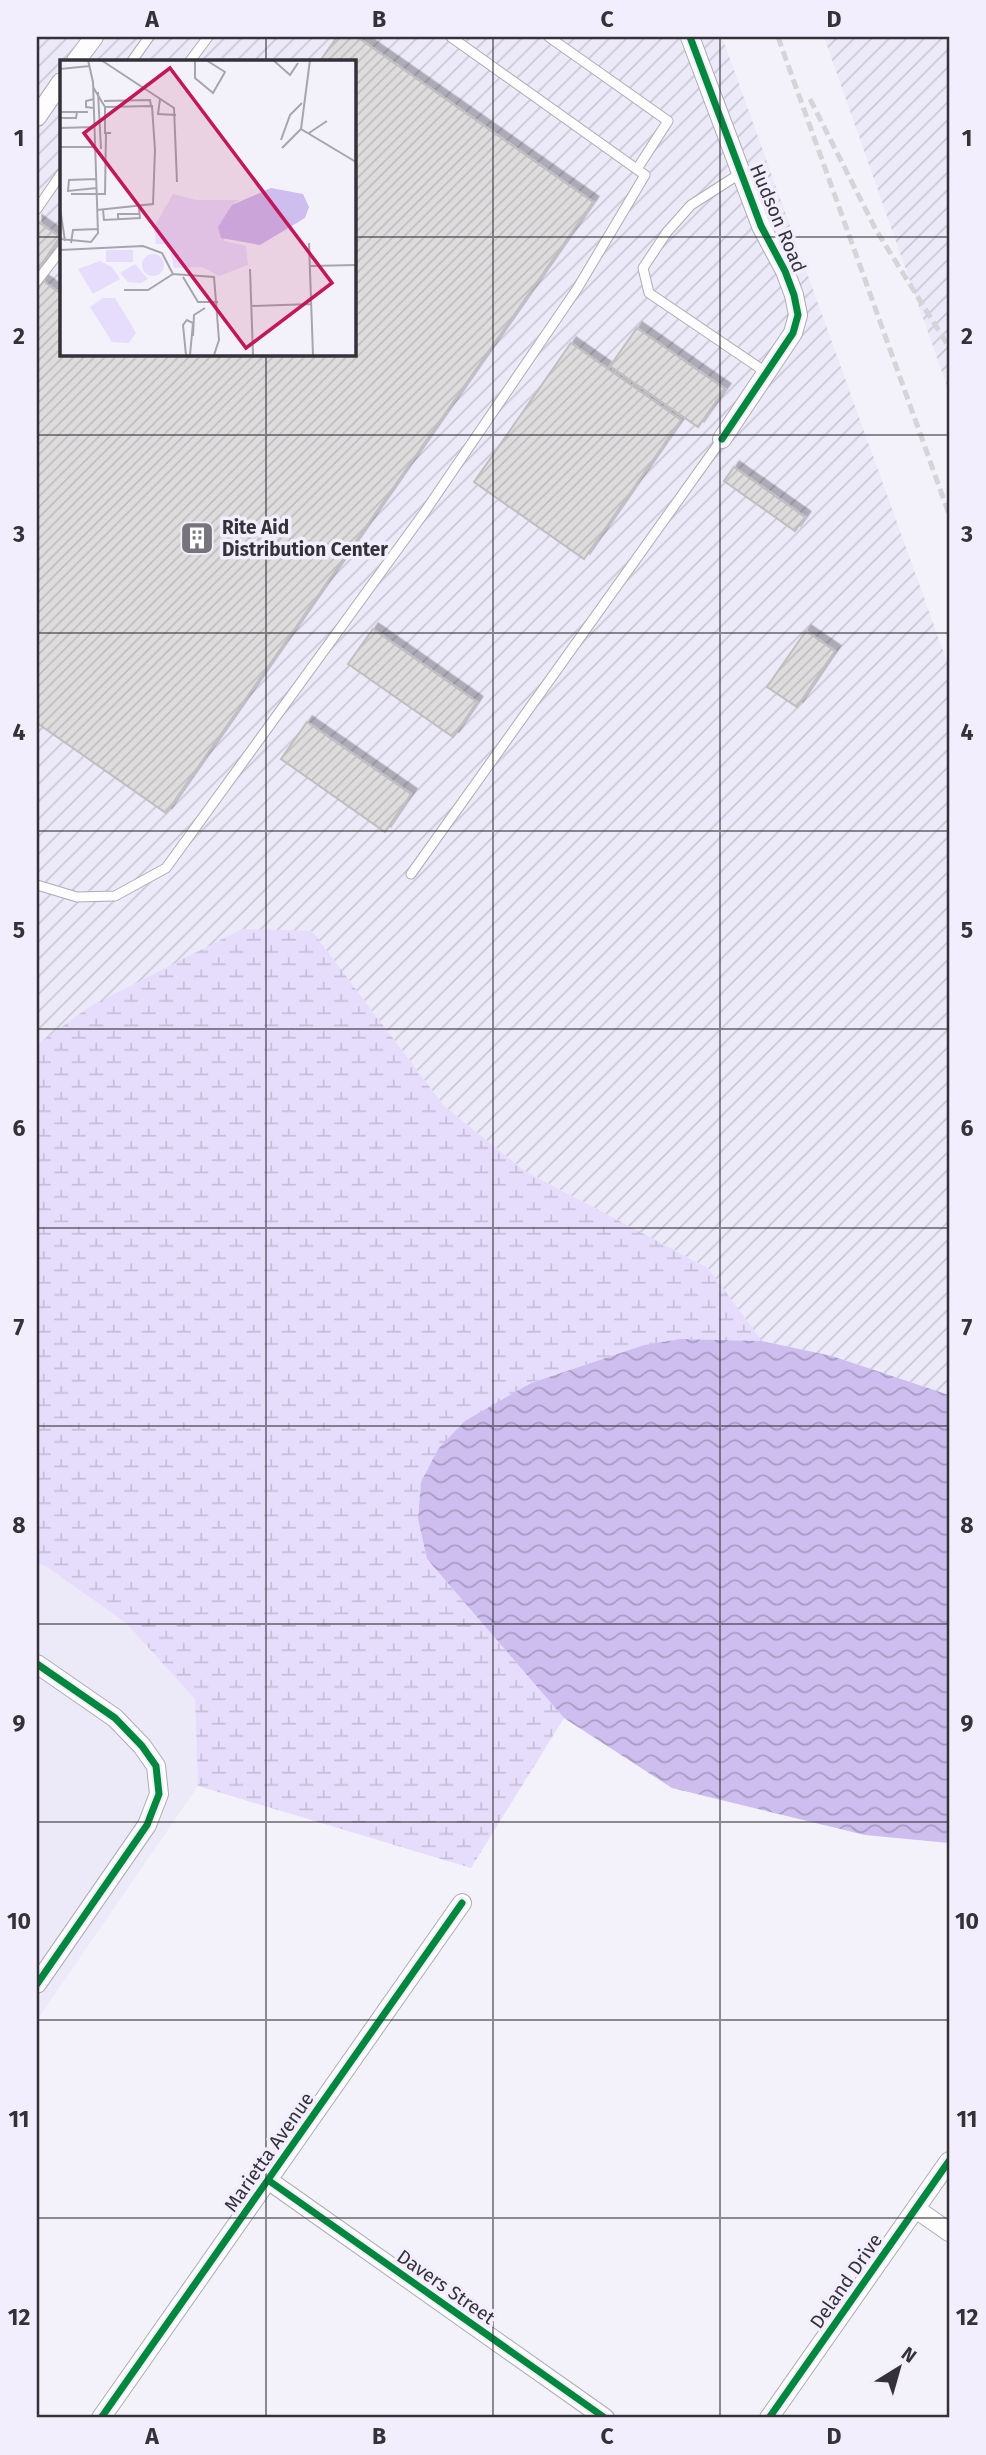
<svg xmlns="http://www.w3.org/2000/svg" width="986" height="2455" font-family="'Fira Sans',sans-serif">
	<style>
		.built { fill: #ece9f9 }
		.industrial { fill: url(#industrial-furrows); fill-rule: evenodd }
		.wetland { fill: url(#wetland-marsh) }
		.water { fill: url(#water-waves) }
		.building { fill: url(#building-hatch); stroke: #c0bebf; stroke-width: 2; filter: url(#shadow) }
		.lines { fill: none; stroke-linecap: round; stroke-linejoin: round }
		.service-casing { stroke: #aeacb2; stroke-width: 11 }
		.minor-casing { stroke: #aeacb2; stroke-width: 20 }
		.service { stroke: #fdfdfe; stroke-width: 9 }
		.minor { stroke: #fdfdfe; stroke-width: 18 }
		.rail { stroke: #d5d4d7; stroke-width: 5; stroke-dasharray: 10 5; stroke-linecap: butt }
		.cycleway-casing { stroke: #f2eefd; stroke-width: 11 }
		.cycleway { stroke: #00873e; stroke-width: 7 }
		.grid { fill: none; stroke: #343238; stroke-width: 2; stroke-opacity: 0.55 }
		.labels { text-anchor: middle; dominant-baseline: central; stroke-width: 7; stroke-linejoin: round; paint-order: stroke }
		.street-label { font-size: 19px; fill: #343238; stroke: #f2eefd }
		.poi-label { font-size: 19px; font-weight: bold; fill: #343238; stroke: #f2eefd; text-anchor: start }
		.inset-road { fill: none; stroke: #a7a5ac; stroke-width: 2 }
		.view { fill: #c2185b; fill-opacity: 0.15; stroke: #c2185b; stroke-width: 3.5 }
		.inset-edge { fill: none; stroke: #343238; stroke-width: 3.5 }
		.neatline { fill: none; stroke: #343238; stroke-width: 2.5 }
		.grid-label { font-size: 23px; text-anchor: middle; font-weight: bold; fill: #343238 }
	</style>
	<defs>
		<pattern id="industrial-furrows" width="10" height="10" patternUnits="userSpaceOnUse" patternTransform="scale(1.75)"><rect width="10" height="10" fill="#ece9f9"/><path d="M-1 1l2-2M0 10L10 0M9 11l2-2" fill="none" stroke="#cbc8d6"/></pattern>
		<pattern id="wetland-marsh" width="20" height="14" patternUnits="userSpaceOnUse" patternTransform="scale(1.75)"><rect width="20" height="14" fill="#e5ddfb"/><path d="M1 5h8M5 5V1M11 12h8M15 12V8" fill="none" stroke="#c5bed8"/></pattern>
		<pattern id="water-waves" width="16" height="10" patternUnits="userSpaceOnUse" patternTransform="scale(1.75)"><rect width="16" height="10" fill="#cdbeef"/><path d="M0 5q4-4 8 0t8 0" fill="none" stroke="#a79bc3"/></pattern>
		<pattern id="building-hatch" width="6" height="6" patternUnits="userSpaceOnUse" patternTransform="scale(1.75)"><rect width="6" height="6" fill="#dedcdd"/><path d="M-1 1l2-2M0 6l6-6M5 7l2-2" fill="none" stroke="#bfbdbe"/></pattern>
		<filter id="shadow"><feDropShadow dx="5.5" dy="-5.5" stdDeviation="0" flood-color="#0004"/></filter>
	</defs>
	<rect width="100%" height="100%" fill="#f3f2fa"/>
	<!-- built -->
	<path class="built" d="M37,1563L47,1567L126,1623L195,1699L198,1786L37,2020Z"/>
	<!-- industrial -->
	<path class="industrial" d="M37,37H722L949,667V1395L832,1356L762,1341L708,1268L525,1171L444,1106L312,931L37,1045ZM61,61H354V354H61Z
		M824,37H949V392Z"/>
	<!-- wetland -->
	<path class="wetland" d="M242,929L312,931L444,1106L525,1171L708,1268L762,1341L680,1339L644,1345L530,1383L438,1449L421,1482L418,1519L427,1559L564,1718L471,1868L198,1786L195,1699L126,1623L47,1567L37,1563V1045L89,1007Z"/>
	<!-- water -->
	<path class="water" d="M680,1339L762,1341L832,1356L949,1395V1843L865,1835L672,1788L564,1718L427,1559L418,1519L421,1482L438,1449L465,1421L531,1383L644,1345Z"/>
	<!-- building -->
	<path class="building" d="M337,37H357L593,202L166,813L37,723V291L43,281L61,294V354H354V61H320Z
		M37,221L60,237L37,271Z
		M637,328L725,389L698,427L610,366Z
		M571,343L681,420L584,559L474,482Z
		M734,467L805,517L795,531L724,481Z
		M373,629L477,702L453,737L348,664Z
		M806,631L835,651L797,707L767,687Z
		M307,722L411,794L385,832L281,759Z"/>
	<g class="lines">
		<!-- service casing -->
		<g class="service-casing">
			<path id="service" d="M549,37L668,121L637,169
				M132,61L149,37
				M190,61L208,37
				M741,173L691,205L667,232L643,268L649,293L767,373
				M37,209L61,174
				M37,281L61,250
				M411,874L722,439
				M37,885L77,897L115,896L166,868L424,513L577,289L645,175L451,37"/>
		</g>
		<!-- minor casing -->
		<g class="minor-casing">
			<path id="minor" d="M690,37L761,226L785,271L794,295L798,315L793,333L722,439
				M76,61L94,37
				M37,117L61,82
				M37,1664L115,1718L142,1746L156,1766L159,1794L147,1825L37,1984
				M268,2180L605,2418
				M916,2209L949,2232
				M101,2418L462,1903
				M769,2418L949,2161"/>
		</g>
		<!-- service -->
		<use href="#service" class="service"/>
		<!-- minor -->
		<use href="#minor" class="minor"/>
		<!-- rail -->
		<path class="rail" d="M778,37L949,514
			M810,99L876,230L949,347"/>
		<!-- cycleway casing -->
		<g class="cycleway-casing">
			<path id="cycleway" d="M690,37L761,226L785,271L794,295L798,315L793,333L722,439
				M37,1664L115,1718L142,1746L156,1766L159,1794L147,1825L37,1984
				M268,2180L605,2418
				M101,2418L462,1903
				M769,2418L949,2161"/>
		</g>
		<!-- cycleway -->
		<use href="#cycleway" class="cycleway"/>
	</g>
	<!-- grid -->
	<path class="grid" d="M266,37V61M493,37V2418M720,37V2418M37,237H61M354,237H949M266,354V2418M37,435H949M37,633H949M37,831H949M37,1029H949M37,1228H949M37,1426H949M37,1624H949M37,1822H949M37,2020H949M37,2218H949"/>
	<!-- icons -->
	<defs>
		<g id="building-square" transform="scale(1.75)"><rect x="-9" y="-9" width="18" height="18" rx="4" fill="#77757c" stroke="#f2eefd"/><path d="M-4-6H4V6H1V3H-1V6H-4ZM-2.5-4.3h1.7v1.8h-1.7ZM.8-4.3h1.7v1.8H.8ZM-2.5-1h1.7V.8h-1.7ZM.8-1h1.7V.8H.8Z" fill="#fff"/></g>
	</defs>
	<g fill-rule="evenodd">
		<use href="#building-square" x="197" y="538"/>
	</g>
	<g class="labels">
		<!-- street labels -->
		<g class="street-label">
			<text transform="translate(778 218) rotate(67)">Hudson Road</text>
			<text transform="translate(269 2152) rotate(-55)">Marietta Avenue</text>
			<text transform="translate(846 2281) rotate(-55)">Deland Drive</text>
			<text transform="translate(446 2287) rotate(35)">Davers Street</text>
		</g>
		<!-- poi labels -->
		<g class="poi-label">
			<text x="222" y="527">Rite Aid<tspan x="222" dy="22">Distribution Center</tspan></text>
		</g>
	</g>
	<!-- overview -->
	<g transform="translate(60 60)">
		<rect width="296" height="296" fill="#f3f2fa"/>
		<path d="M113,134L136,140H179L172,145L164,181L186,186L188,205L159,216L142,207L114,208L109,184H96L94,167Z" fill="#e5ddfb"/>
		<path d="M46,190H73V202H46ZM82 205a11 11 0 1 1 22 0a11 11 0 1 1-22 0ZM40,201L52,207L60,219L33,234L18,209ZM75,204L88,219L81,223L68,222L60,213ZM43,238H55L76,273L69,283L52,282L30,247Z" fill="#e5ddfb"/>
		<path d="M211,128L243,134L249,147L245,158L200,185L161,178L158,167L172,145Z" fill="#cdbeef"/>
		<path class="inset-road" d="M41,0L114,48L117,122M135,0V18L153,33L165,12L146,0M213,0L230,15L238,3M250,0L241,69L296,102M0,9L30,6M33,27L45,47L92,46L95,90L93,144L37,150M38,32L41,89M34,39L26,41V47L34,48M100,39L98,54L116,55M44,41L90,40L91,46M45,47V73H51M0,52H28M0,58H16L17,52M0,68L34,67M249,73L267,61M221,80L230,55L242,43M0,87H35M222,88L241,69M36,119L9,120L8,131L37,128M11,134H45L46,73M0,148L5,181M43,150L44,160L80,158L79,148M58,159V154H80M0,179L31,182L38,173L33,22L28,0M11,183L13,170L38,169M249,183L253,295M0,190L83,186L102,193L113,214L154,217L159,280L154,295M250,206L296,205M190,209L193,295M123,217L138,242H158M64,230H88L113,214M191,246L251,244M133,276L134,255L145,248M126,295L123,265L127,260L133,263L130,295"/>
		<path class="view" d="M110,8L272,223L186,288L24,73Z"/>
		<rect width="296" height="296" class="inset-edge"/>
	</g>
	<!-- border -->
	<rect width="986" height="2455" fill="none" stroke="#f2eefd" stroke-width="77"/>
	<!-- north arrow -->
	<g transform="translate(899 2368) rotate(37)" stroke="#f2eefd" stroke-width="5" paint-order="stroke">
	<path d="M0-5L12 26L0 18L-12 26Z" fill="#343238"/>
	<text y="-10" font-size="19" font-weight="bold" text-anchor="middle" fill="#343238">N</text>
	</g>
	<rect x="38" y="38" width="910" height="2378" class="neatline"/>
	<g class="grid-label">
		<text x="152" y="27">A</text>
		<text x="379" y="27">B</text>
		<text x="607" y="27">C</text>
		<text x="834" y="27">D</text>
		<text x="19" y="146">1</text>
		<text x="967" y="146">1</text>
		<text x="19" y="344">2</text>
		<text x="967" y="344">2</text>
		<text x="19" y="542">3</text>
		<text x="967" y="542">3</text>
		<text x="19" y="740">4</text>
		<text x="967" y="740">4</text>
		<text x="19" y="938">5</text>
		<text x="967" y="938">5</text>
		<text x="19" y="1136">6</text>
		<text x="967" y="1136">6</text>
		<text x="19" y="1335">7</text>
		<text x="967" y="1335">7</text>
		<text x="19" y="1533">8</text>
		<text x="967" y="1533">8</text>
		<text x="19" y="1731">9</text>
		<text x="967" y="1731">9</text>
		<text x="19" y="1929">10</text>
		<text x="967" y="1929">10</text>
		<text x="19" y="2127">11</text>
		<text x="967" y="2127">11</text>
		<text x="19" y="2325">12</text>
		<text x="967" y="2325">12</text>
		<text x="152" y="2444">A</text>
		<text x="379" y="2444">B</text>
		<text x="607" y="2444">C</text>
		<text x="834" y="2444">D</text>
	</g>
</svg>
